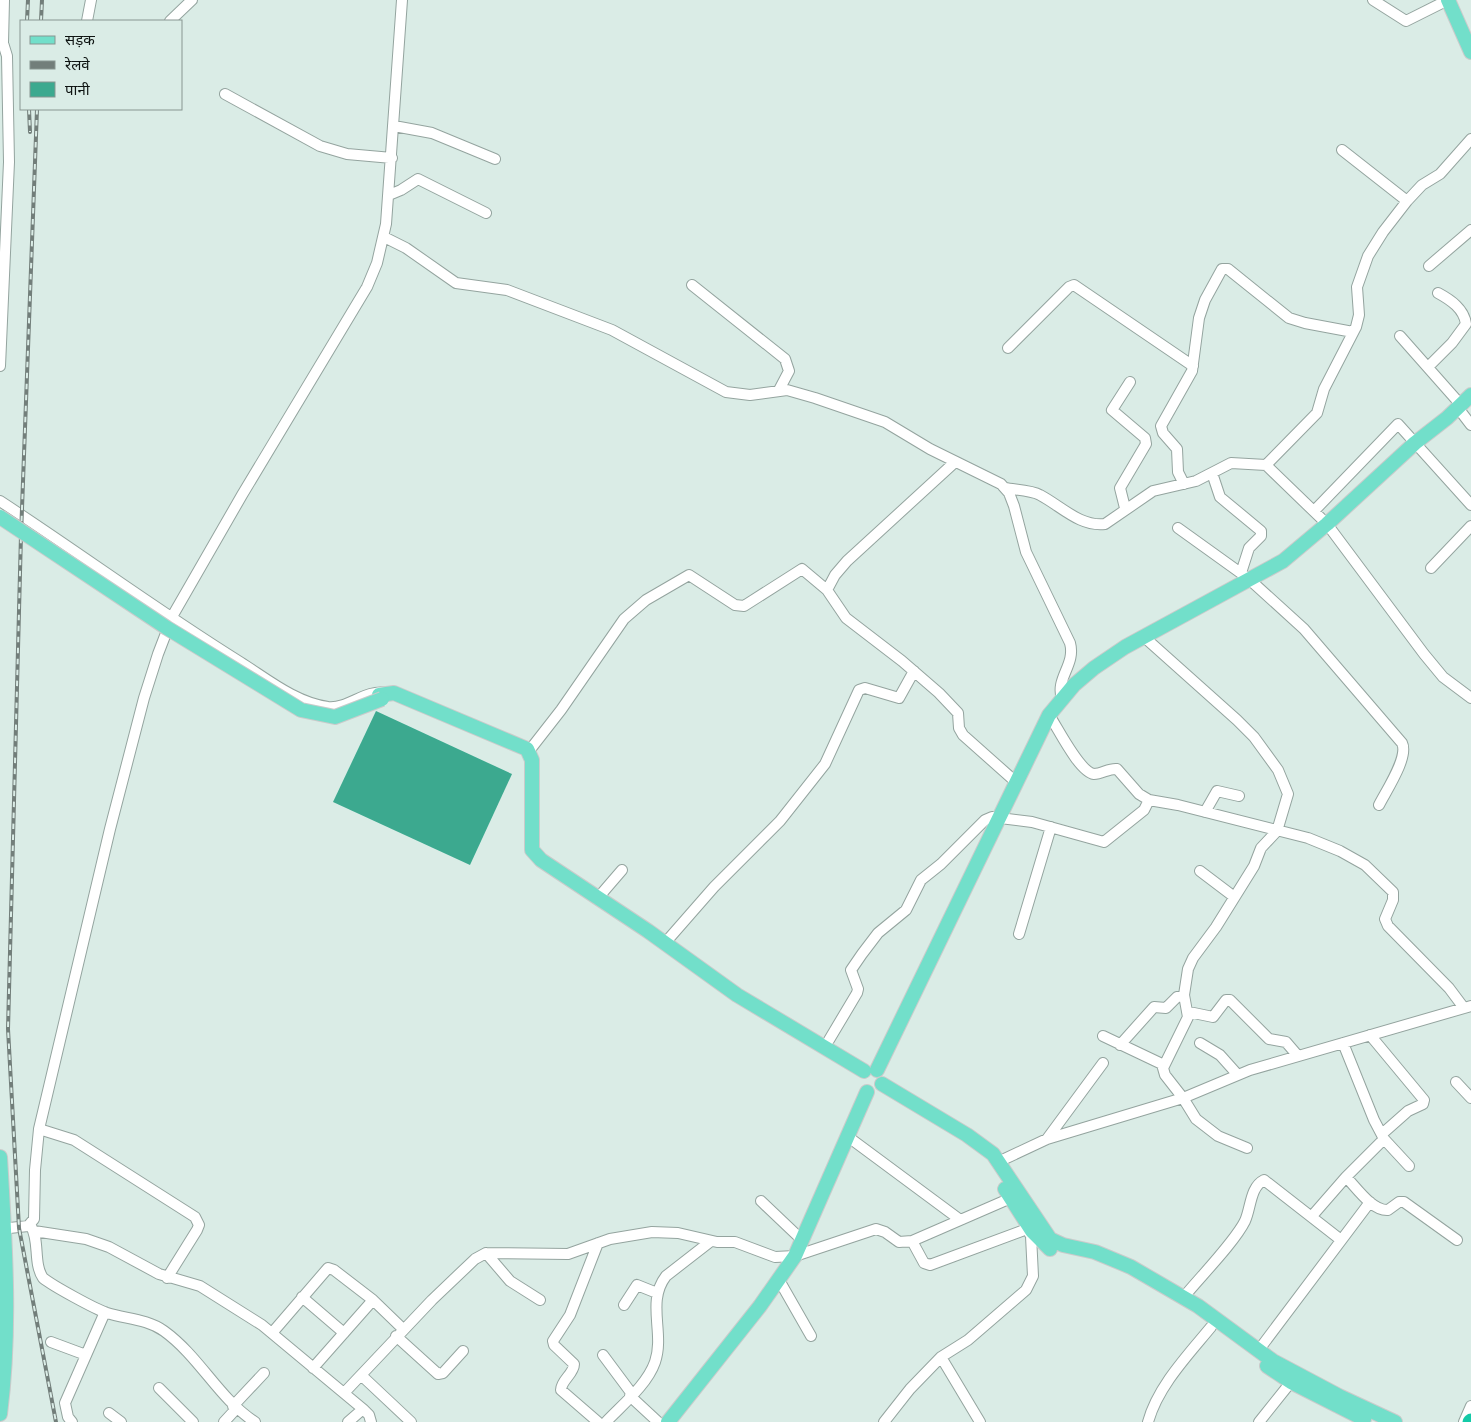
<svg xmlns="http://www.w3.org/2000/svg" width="1471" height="1422" font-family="'Asap Condensed','Noto Sans Devanagari',sans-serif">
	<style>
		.water { fill: #3ca98f }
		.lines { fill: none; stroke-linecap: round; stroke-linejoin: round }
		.minor-casing { stroke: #94a49f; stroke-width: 12 }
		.major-casing { stroke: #cacbcb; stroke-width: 16 }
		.highway-casing { stroke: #cacbcb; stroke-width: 17 }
		.minor { stroke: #fff; stroke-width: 10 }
		.major { stroke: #72dfca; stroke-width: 14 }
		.highway { stroke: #14caa7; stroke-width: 15 }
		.rail-casing { stroke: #727e7a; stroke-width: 4 }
		.rail { stroke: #daece6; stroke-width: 2; stroke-dasharray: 5.5; stroke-linecap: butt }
		.major-bridge-casing { stroke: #cacbcb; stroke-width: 16; stroke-linecap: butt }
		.major-bridge { stroke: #72dfca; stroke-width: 14 }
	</style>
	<rect width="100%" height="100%" fill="#daece6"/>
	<!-- water -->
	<path class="water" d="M376,711L512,774L470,865L333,802Z"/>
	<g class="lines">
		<!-- minor casing -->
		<g class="minor-casing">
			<path id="minor" d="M1373,0L1406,21L1448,0
				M87,21L91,0
				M170,21L192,0
				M225,94L320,146L347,154L392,158
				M394,126L432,133L495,159
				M1342,150L1407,201
				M389,195L401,190L418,179L486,213
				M384,237L406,248L456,283L507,290L612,330L726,392L750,395L787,390L815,398L885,422L930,449L1001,484L1009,493L1014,506L1026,552L1070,643C1076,665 1055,678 1062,699
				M1429,266L1471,230
				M692,285L785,359L789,371L779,390
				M1400,336L1461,405
				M1008,348L1069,287L1074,285L1193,366
				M0,366L9,162L7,56L3,43L4,0
				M1428,367L1452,343L1466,324C1464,309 1451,300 1438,293
				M1458,408L1471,425
				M1266,465L1317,413L1324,389L1356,327L1359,315L1357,287L1368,256L1383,232L1407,201L1422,185L1440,174L1471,139
				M1212,473L1220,497L1261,531V536L1249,548L1241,573
				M1184,484L1178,472L1177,449L1163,433L1161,426L1192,371L1199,318L1205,300L1222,269H1228L1289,318L1305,323L1353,332
				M1005,488C1016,490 1031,490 1040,495C1061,506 1080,527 1105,524L1153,491L1196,481L1231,463L1266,465L1327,524L1424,654L1443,677L1471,698
				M0,501C81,554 158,611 240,662C267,679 296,703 328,707C349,709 365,689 386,693
				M1125,508L1120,488L1146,444L1145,438L1112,410L1130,382
				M1314,511L1398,424L1471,505
				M1178,528L1249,579L1304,629L1402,743C1409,757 1386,791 1379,805
				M1431,568L1471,526
				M827,590L835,575L847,561L955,462
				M1143,636L1237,720L1254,737L1278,770L1288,794L1277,831L1261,848L1254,866L1216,927L1193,958L1188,969L1184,995L1188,1017L1163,1068L1165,1075L1183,1098L1196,1119L1218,1136L1247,1148
				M1049,715C1058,728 1079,772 1094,774C1102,774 1109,768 1117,769L1139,794L1149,800L1178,805L1308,838L1340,851L1365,865L1393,892V900L1385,919L1388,926L1449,988L1464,1008
				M529,751L561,710L624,619L646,600L689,575L735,605L744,606L802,569L827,590L846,618L902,661L939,693L958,713L959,728L963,735L1017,783
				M1205,812L1217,791L1239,796
				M1200,871L1233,896
				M597,899L622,870
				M1019,934L1051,827
				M665,943L714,887L780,821L825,764L859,690L865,688L899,698L914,671
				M1189,1012L1213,1017L1226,1000H1230L1269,1039L1286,1042L1298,1056
				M1370,1035L1424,1100L1423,1104L1408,1111L1382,1134
				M1103,1036L1164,1065
				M829,1040L857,993L858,989L851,970L862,954L878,933L906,910L921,880L941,864L985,820L992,817L1032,822L1104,842L1144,810L1149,800
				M1200,1043L1220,1055L1237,1074
				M1343,1043L1374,1120L1384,1139L1409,1166
				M1120,1045L1154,1007L1166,1008L1177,997L1184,995
				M1456,1082L1471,1098
				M39,1129L74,1140L195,1217L199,1225L197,1230L167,1278
				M847,1136L959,1219
				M1047,1139L1103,1063
				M998,1162L1047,1139L1183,1098L1250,1070L1471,1006
				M1346,1177C1356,1187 1372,1211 1388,1210L1399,1202H1404L1457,1240
				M761,1201L802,1240
				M1312,1216L1346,1177L1384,1139
				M31,1226C40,1242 33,1263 43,1278C53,1286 95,1309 107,1313C126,1319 147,1319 164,1331C200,1357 219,1399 255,1422
				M0,1229L28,1226L34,1219L35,1170L39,1129L110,829L144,698L158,654L173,615L242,495L367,287L377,263L386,224L402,0
				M34,1231L86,1239L109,1247L159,1274L200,1286L262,1325L363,1409L369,1415L371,1422
				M598,1243L570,1315L553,1341L554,1345L574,1364C574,1374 561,1380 561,1390L598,1422
				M486,1253L510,1281L540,1300
				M779,1280L811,1336
				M302,1297L344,1333
				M1183,1298C1199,1278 1234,1243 1245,1221C1251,1208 1250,1187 1264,1180L1341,1240
				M624,1305L637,1285L657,1293
				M272,1333L328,1268L334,1270L373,1300L403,1329
				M396,1336L438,1374L443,1373L463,1351
				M51,1342L86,1355
				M1258,1351L1370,1202
				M603,1355L632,1394
				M941,1357L980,1422
				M313,1368L373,1300
				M361,1375L411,1422
				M159,1388L193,1422
				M344,1393L432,1300L475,1259L486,1253L568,1254L610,1239L652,1232L678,1233L717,1242H735L775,1257L795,1256L876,1229L885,1232L899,1242L912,1241L1011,1198
				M630,1396L658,1422
				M233,1406L264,1373
				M109,1413L121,1422
				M72,1422L68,1417L65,1403L105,1312
				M224,1422L236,1409
				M348,1422L363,1409
				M606,1422C622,1405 647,1385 655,1362C665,1333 646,1302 666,1276L711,1241
				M884,1422L910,1389L941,1357L968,1340L1026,1290L1033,1276L1031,1236L1027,1229L930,1265L924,1263L912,1241
				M1148,1422C1158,1386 1188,1355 1211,1327
				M1259,1422L1291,1382
				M1464,1422L1471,1406"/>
		</g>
		<!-- major casing -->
		<g class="major-casing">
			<path id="major" d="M1448,0L1471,52
				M379,695L394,693L527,749L532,760V850L541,860L648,931L737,995L864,1071
				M877,1070L1049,715L1074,685L1094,668L1125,647L1283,561L1327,524L1415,443L1447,418L1471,395
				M882,1084L967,1135L993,1154L1050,1239L1063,1245L1095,1252L1131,1267L1198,1306L1273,1361L1339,1396L1395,1422
				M0,1157C5,1242 11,1329 0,1414
				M1005,1189L1032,1231L1050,1249
				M1267,1366L1291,1382L1364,1419
				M668,1422L760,1306L795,1256L867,1092"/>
		</g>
		<!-- highway casing -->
		<g class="highway-casing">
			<path id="highway" d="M1470,1422L1471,1421"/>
		</g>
		<!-- minor -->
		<use href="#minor" class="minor"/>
		<!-- major -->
		<use href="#major" class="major"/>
		<!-- highway -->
		<use href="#highway" class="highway"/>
		<!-- rail casing -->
		<g class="rail-casing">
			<path id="rail" d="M27,21L28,0
				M41,21L42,0
				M29,109L30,132
				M37,109L21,535L8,1029L19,1228L56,1422"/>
		</g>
		<!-- rail -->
		<use href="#rail" class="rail"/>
		<!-- major-bridge casing -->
		<g class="major-bridge-casing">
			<path id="major-bridge" d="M0,517L167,628L301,710L335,717L382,699"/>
		</g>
		<!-- major-bridge -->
		<use href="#major-bridge" class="major-bridge"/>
	</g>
	<!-- legend -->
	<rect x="20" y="20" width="162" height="90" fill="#daece6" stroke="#889691"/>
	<rect x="30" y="36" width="25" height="8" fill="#72dfca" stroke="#889691"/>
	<text x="65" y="45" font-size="15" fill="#0e1412">सड़क</text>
	<rect x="30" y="61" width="25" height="8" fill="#727e7a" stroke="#889691"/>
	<text x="65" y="70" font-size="15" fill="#0e1412">रेलवे</text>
	<rect x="30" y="82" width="25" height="15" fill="#3ca98f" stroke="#889691"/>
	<text x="65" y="95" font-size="15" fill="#0e1412">पानी</text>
</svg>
